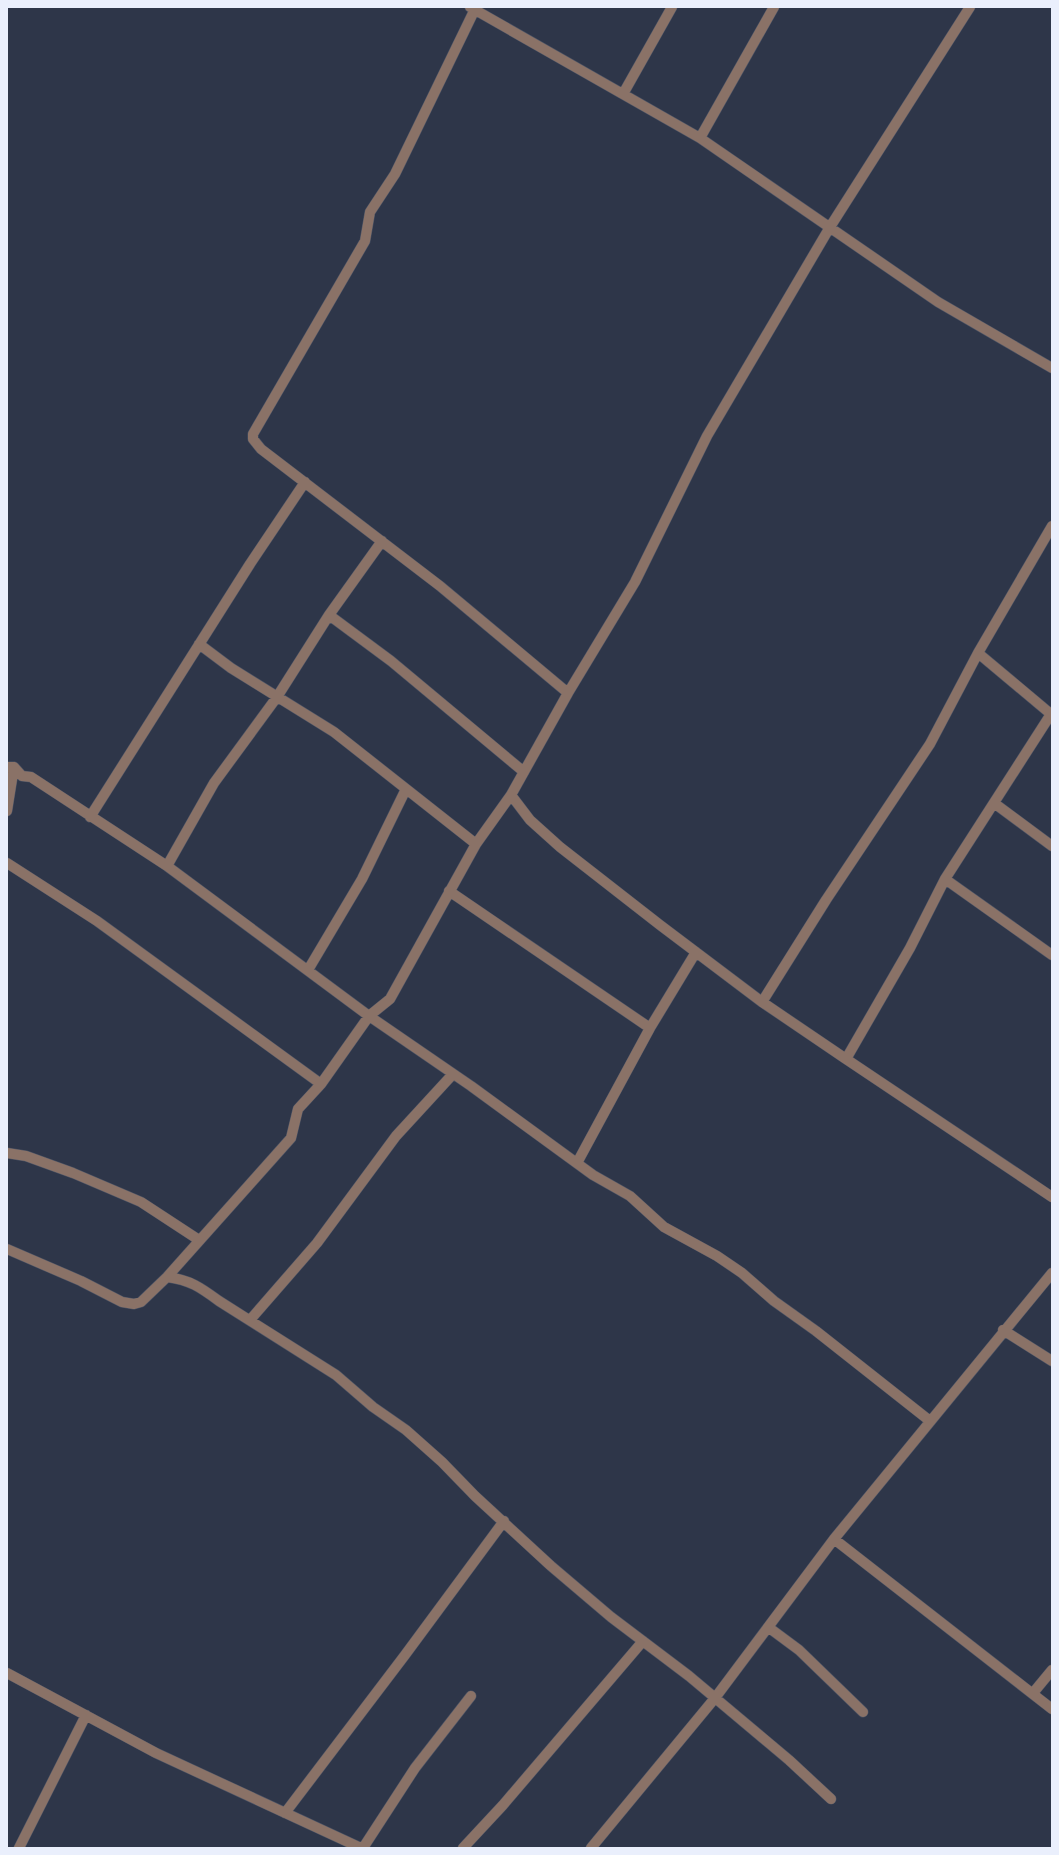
<svg xmlns="http://www.w3.org/2000/svg" width="1059" height="1855" font-family="'Work Sans',sans-serif">
	<style>
		.lines { fill: none; stroke-linecap: round; stroke-linejoin: round }
		.minor-casing { stroke: #4c5466; stroke-width: 11 }
		.minor { stroke: #8a7267; stroke-width: 10 }
	</style>
	<rect width="100%" height="100%" fill="#2e3649"/>
	<g class="lines">
		<!-- minor casing -->
		<g class="minor-casing">
			<path id="minor" d="M470,7L700,138L938,302L1052,368
				M476,7L395,174L370,212L365,241L253,434V439L261,449L440,586L568,693
				M623,94L672,7
				M700,138L774,7
				M1052,526L978,653L1052,715
				M329,615L391,661L524,772
				M199,644L231,668L334,732L476,844
				M7,767H14L22,776L31,777L167,866L369,1016L471,1086L593,1175L630,1196L664,1227L717,1256L742,1273L774,1301L816,1331L930,1421
				M511,795L530,820L560,847L660,925L762,1002L846,1059L910,948L945,879L1051,714
				M994,803L1052,846
				M7,811L14,767
				M90,817L250,564L305,482
				M7,863L97,921L321,1084
				M167,866L214,783L277,697L329,615L382,541
				M945,879L1052,955
				M449,891L650,1028
				M308,970L362,879L406,789
				M762,1002L826,900L930,744L978,653
				M846,1059L1052,1197
				M7,1153L26,1156L73,1173L141,1202L199,1240
				M577,1163L650,1028L696,952
				M7,1249L81,1281L122,1302L134,1304L141,1302L167,1277L291,1138L298,1109L321,1084L369,1016L390,999L476,844L511,795L568,693L635,582L707,436L830,227L970,7
				M167,1277C190,1280 200,1287 219,1301L336,1375L373,1407L406,1430L442,1462L475,1496L551,1566L611,1617L689,1676L789,1760L831,1799
				M250,1320L317,1243L396,1136L453,1074
				M1003,1330L1052,1361
				M834,1539L1052,1709
				M768,1627L799,1650L863,1712
				M7,1673L156,1753L361,1848
				M1033,1693L1052,1670
				M285,1813L405,1655L504,1521
				M19,1848L86,1715
				M363,1848L415,1768L471,1696
				M463,1848L503,1805L643,1641
				M591,1848L715,1698L834,1539L1052,1273"/>
		</g>
		<!-- minor -->
		<use href="#minor" class="minor"/>
	</g>
	<!-- border -->
	<rect width="1059" height="1855" fill="none" stroke="#eaeffc" stroke-width="16"/>
</svg>
